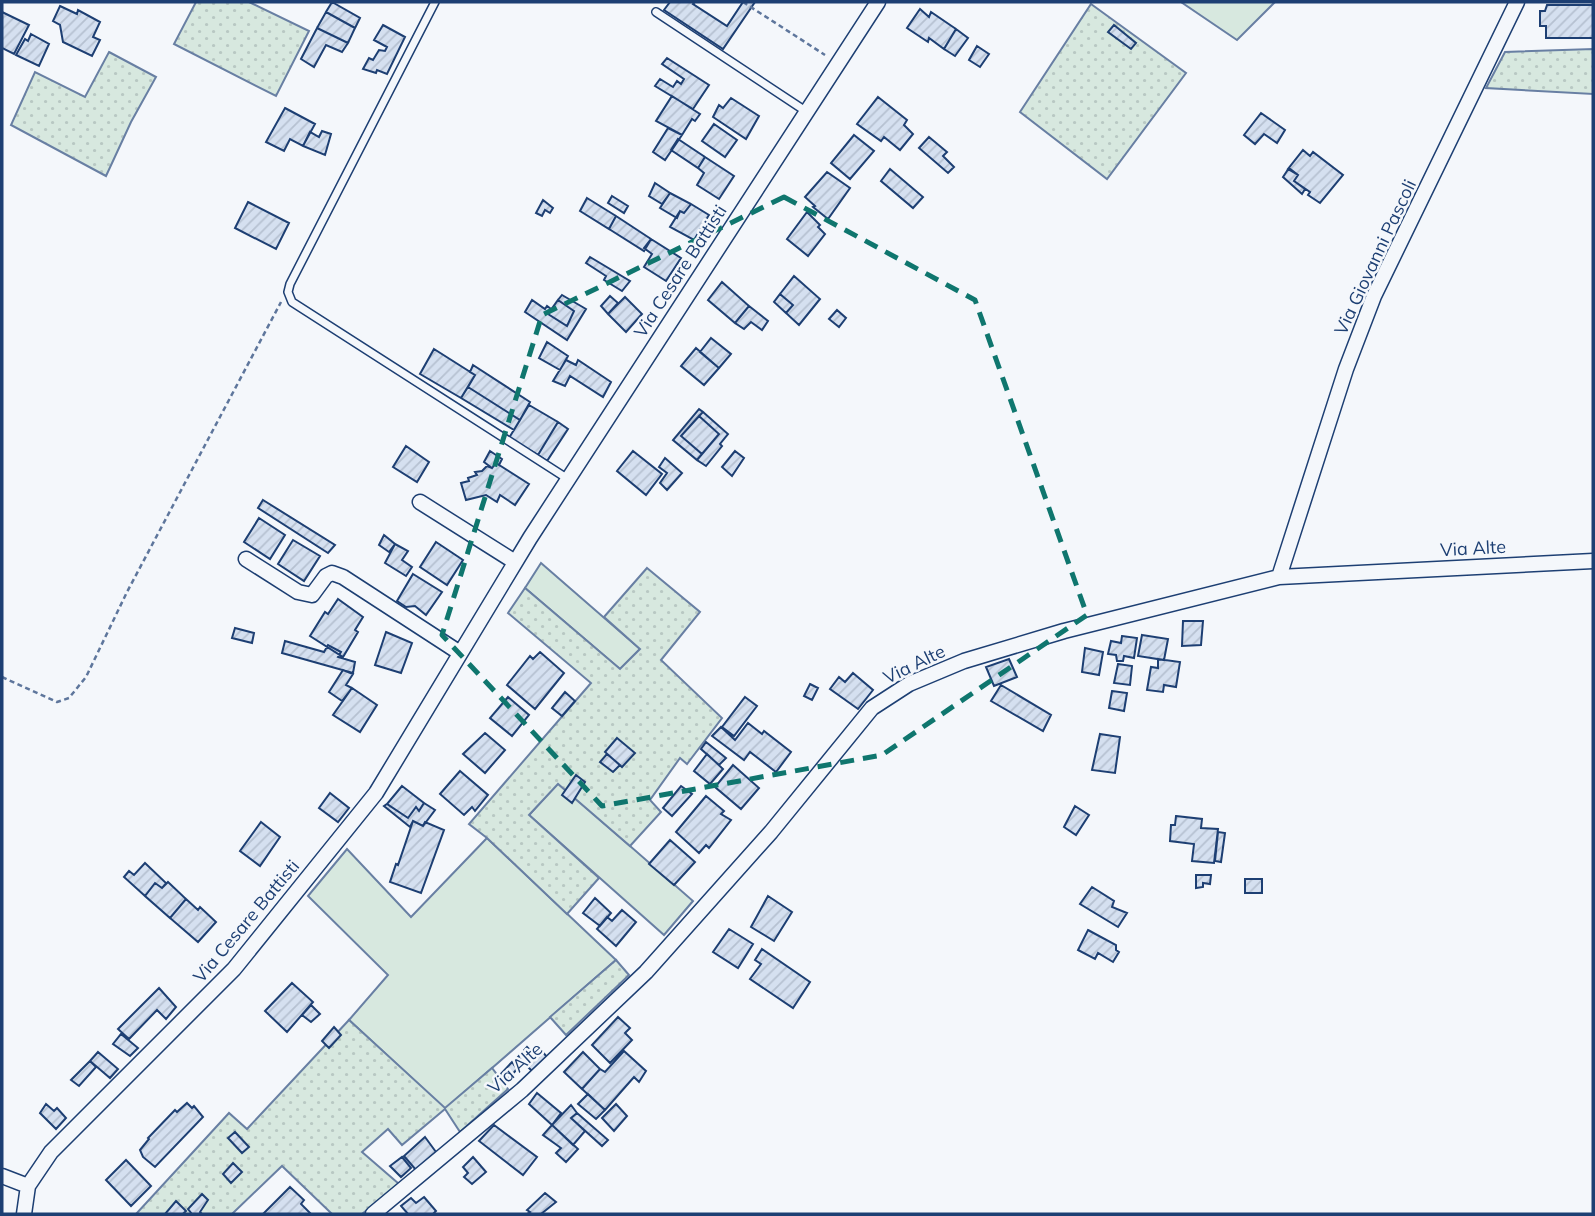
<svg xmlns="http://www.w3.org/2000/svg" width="1595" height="1216" font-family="Mulish,sans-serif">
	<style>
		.grass { fill: #d7e8df; stroke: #687fa3; stroke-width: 2 }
		.park { fill: url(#park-dots); stroke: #687fa3; stroke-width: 2 }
		.building { fill: url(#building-hatch); stroke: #1d3f73; stroke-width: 2 }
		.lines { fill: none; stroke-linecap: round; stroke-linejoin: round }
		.lane-casing { stroke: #1d3f73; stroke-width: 10 }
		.street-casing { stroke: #1d3f73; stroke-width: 17 }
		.path { stroke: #5e769c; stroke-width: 2.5; stroke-dasharray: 5 3.5; stroke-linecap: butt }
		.lane { stroke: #f4f7fb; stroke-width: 7 }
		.street { stroke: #f4f7fb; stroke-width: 14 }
		.marked { fill: none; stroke: #0f766e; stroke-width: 5; stroke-dasharray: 14 9; stroke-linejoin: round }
		.labels { text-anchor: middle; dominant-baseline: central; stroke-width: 5; stroke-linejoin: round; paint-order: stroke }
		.street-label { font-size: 18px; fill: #1d3f73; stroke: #f4f7fb }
	</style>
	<defs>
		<pattern id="park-dots" width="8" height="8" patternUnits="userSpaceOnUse" patternTransform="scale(1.75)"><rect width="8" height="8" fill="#d7e8df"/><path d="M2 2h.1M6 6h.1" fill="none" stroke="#b8c8c3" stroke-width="1.8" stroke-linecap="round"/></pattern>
		<pattern id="building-hatch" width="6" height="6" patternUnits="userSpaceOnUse" patternTransform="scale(1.75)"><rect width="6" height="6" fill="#d5e0f0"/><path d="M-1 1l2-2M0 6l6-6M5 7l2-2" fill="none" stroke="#b6c1d1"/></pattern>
	</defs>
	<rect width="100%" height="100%" fill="#f4f7fb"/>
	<!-- grass -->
	<path class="grass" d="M1181,2H1275L1237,40Z
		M541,563L640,649L620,669L525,588Z
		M558,783L693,901L664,935L529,815Z
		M487,838L616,960L445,1109L349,1020L388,975L308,896L347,849L411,917Z"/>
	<!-- park -->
	<path class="park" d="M196,2H249L309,31L276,96L174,44Z
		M1091,4L1186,73L1107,179L1020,112Z
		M1593,49V94L1486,88L1505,52Z
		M109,52L156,77L131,122L106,176L11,125L35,72L85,97Z
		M647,568L700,612L661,660L722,718L687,764L680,758L650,800L661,812L630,846L558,784L529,815L599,878L567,914L487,838L469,824L591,683L508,613L525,588L620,669L640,649L604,617Z
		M616,960L629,975L566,1035L550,1017Z
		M349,1020L445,1108L492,1068L508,1089L460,1132L445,1109L402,1145L388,1129L362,1152L399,1184L362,1214H332L282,1166L232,1214H136L229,1113L247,1129Z"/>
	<!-- building -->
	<path class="building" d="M332,2L360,18L355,28L326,12Z
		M670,2H695L693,4L727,26L743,2H755L723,49L664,10Z
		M1547,5H1593V38H1546V26H1540V11H1545Z
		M60,6L77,14L78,10L100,22L93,37L100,40L92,56L63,42L60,25L53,21Z
		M920,9L929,17L931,12L956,29L944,49L929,38L928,42L907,28Z
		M2,12L29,25L14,54L2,48Z
		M326,12L355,28L348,43L317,28Z
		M383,25L405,37L387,74L377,70L376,73L363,69L369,58L373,60L379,50L385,51L387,47L374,40Z
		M1114,25L1136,43L1131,49L1108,32Z
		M317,28L348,43L342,52L326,45L314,67L301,59Z
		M956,29L968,38L955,56L944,49Z
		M31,34L49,44L39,66L16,55L25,39L28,41Z
		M977,46L989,54L980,67L969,60Z
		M667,58L709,85L693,109L655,86L660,79L673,87L677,81L681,84L684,79L662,64Z
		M672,96L700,114L695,121L692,119L682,135L656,121Z
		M878,97L907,120L904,125L913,134L900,150L884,137L881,141L857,124Z
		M731,98L759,116L746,139L713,117L719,105L723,108Z
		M285,108L315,124L303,146L290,139L284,151L266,142Z
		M1261,113L1285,130L1277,143L1264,134L1255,144L1244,135Z
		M714,124L737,140L725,157L702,141Z
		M668,128L682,135L665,160L653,152Z
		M322,131L331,134L325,155L303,146L310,132L319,137Z
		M854,135L874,151L850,179L831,163Z
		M929,137L947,152L943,156L954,167L948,173L919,148Z
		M678,139L705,157L698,168L671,150Z
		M1303,150L1310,156L1313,152L1343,175L1320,203L1308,195L1310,192L1294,181L1298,175L1288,169Z
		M705,157L734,176L719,199L697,185L704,173L698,168Z
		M1289,168L1298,175L1294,181L1305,189L1302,194L1283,177Z
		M890,169L923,197L913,208L881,181Z
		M827,172L850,188L828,219L813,207L815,206L805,197Z
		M655,183L670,193L662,204L649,196Z
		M670,193L691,204L684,213L680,211L677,218L660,208Z
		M612,196L628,206L624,213L608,203Z
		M587,198L616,216L609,229L580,211Z
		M543,200L553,208L550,213L545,210L542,216L536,213Z
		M248,202L289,223L276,249L235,228Z
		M691,204L709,215L694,240L670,227L680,211L684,213Z
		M807,212L820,225L818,227L825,234L808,256L787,239Z
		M616,216L651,239L644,251L609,229Z
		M651,239L681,258L666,281L644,267L652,254L644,248Z
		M590,257L630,281L622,291L604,280L606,276L586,263Z
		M794,276L820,299L799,325L786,313L793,305L780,294Z
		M722,282L749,306L735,323L708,300Z
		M780,294L793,305L786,313L774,302Z
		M562,295L586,309L567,340L525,312L532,300L545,309L547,306L551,309L548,314L567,326L574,311L558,300Z
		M610,296L618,303L608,314L601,306Z
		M625,297L642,314L626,332L608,314Z
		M558,300L574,311L567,326L548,314Z
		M749,306L768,321L762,330L751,322L744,329L735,323Z
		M837,310L846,318L839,327L829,319Z
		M711,338L731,354L719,368L700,352Z
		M547,342L568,356L560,370L539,358Z
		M696,348L719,368L704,385L681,366Z
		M434,349L475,375L461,398L420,374Z
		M566,360L576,365L578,360L611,382L603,397L570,376L565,386L553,381Z
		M473,365L530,402L520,420L468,387L475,375L470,372Z
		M468,387L520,420L514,430L461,398Z
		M529,405L558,422L538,455L509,438Z
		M699,409L703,412L681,436L702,454L697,460L673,440Z
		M703,412L728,434L720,444L722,446L706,466L697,460L719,434L699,416Z
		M699,416L719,434L702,454L681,436Z
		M558,422L568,429L547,461L538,455Z
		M406,446L429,462L417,482L393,467Z
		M490,451L502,459L499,465L496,463L492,468L484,462Z
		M633,451L662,474L646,495L617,471Z
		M735,451L744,458L732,476L722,467Z
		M665,458L682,473L667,490L660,483L667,473L659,467Z
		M496,463L529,484L515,505L500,495L497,502L486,495L466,500L461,483L469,481L468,478L477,475L475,472L482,471L487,466L492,468Z
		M263,500L335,545L328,553L258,508Z
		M259,518L285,535L270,559L244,542Z
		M384,535L395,544L389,552L379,545Z
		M293,540L320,556L304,581L278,564Z
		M436,542L463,560L447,585L420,567Z
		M395,544L408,551L402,560L412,567L406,576L385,563Z
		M413,574L442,592L426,615L415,606L406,607L397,601Z
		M338,599L363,617L355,630L358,632L343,657L310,636L325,612L328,614Z
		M1183,621H1203L1201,645L1182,646Z
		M235,628L254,633L252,643L232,638Z
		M386,632L412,643L401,673L375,665Z
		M1142,635L1168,639L1164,660L1138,656Z
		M1122,636L1137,638L1134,658L1124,656L1123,661H1117L1116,655L1108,654L1111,641L1121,643Z
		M285,641L324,652L328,645L341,652L338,657L355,662L353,673L282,653Z
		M1085,648L1103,652L1099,675L1082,672Z
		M540,652L564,673L535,709L507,685L530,656L533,659Z
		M1009,659L1017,677L994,686L986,667Z
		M1158,659L1180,662L1176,687L1164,685L1163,692L1147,690L1151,667L1158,668Z
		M1118,664L1132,666L1130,685L1114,683Z
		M343,670L353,674L346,685L352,688L342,701L329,692Z
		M853,673L873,690L858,709L830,689L839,677L845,682Z
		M810,684L818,688L812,700L804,696Z
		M1001,685L1051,715L1043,731L991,701Z
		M352,688L377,705L360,732L333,715Z
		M1112,691L1127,693L1124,711L1109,708Z
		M565,692L575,701L562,716L552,708Z
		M508,697L529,715L512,736L490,718Z
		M745,697L757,706L734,736L722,727Z
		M748,723L762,734L764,731L791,752L776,772L750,752L744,760L712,736L721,727L735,740Z
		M485,733L505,750L485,773L463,754Z
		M1100,734L1120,737L1115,773L1092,770Z
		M617,738L635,753L622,767L605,752Z
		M706,742L726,758L719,765L701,749Z
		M607,754L620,765L613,772L600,762Z
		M707,754L723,769L710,784L694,771Z
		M733,765L759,788L741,809L715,787Z
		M460,771L488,795L475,811L472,807L464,815L440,794Z
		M576,775L585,782L572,803L562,795Z
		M402,786L424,803L419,811L416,807L408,818L387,804Z
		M681,786L692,794L672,816L663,808Z
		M330,793L349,808L338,822L319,808Z
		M706,796L724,811L721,814L731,820L709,848L706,845L699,853L676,832Z
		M424,803L435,810L423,826L413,821L410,827L384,806L387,804L408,818L416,807L419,811Z
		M1075,806L1089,815L1076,835L1064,827Z
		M1176,816L1202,819L1201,828L1218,829L1214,863L1192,861L1194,844L1170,841L1171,825H1175Z
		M413,821L423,826L425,822L444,830L421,893L390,882L396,864L398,865Z
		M261,822L280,837L260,866L240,851Z
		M1218,832L1225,833L1221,862L1215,861Z
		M670,840L695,862L674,885L649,864Z
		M145,863L166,883L162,888L155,883L145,896L124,877L129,871L134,875Z
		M1196,875H1211L1210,884L1203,883V887L1196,888Z
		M1245,879H1262V893H1245Z
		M168,882L186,899L170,918L145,896L155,883L162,888Z
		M1092,887L1114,901L1112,907L1127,913L1118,927L1080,904Z
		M768,896L792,912L774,941L751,927Z
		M595,898L611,913L600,926L583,913Z
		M186,899L198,910L200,907L216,922L198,942L170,918Z
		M622,910L636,922L616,946L597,929L607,917L612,921Z
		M729,929L753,944L738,968L713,952Z
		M1088,930L1116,945V950L1119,952L1113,962L1098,953L1095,959L1078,950Z
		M762,949L810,982L793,1008L750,979L761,964L755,960Z
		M292,983L313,1002L287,1032L265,1011Z
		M159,988L176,1007L166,1019L157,1010L129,1039L118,1029Z
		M311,1005L320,1014L311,1022L302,1015Z
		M618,1017L630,1028L625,1033L632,1040L610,1063L592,1045Z
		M334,1027L341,1035L329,1048L322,1041Z
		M121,1034L138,1048L130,1056L113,1044Z
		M527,1047L534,1054L540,1049L547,1057L533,1072L518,1057Z
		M624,1051L646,1071L639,1082L634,1077L605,1110L582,1089L600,1069L605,1072Z
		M98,1052L118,1069L110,1078L90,1061Z
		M583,1052L600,1069L582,1089L564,1072Z
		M90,1061L96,1067L79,1086L71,1080Z
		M512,1062L517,1069L506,1082L499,1076Z
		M537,1093L561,1113L552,1125L529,1104Z
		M588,1094L605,1110L596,1119L578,1104Z
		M187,1103L192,1108L194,1106L203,1117L155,1167L143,1157L140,1150L149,1139L148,1138L175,1110L177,1112Z
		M46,1104L54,1111L57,1108L66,1118L56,1129L40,1113Z
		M616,1104L627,1116L614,1131L602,1118Z
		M571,1105L577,1113L571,1118L585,1131L573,1145L552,1125Z
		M577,1113L608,1140L602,1146L571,1118Z
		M494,1125L537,1157L523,1175L479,1141Z
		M552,1125L578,1149L566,1162L556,1153L561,1148L543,1135Z
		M235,1132L249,1147L242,1153L228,1138Z
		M425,1137L436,1152L416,1170L404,1156Z
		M402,1157L411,1168L401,1177L390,1166Z
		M473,1157L486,1172L472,1184L464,1177L468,1173L463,1167Z
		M126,1160L151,1186L131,1206L106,1180Z
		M233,1163L242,1172L231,1183L223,1174Z
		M290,1187L304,1200L301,1204L311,1214H263Z
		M545,1193L556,1202L541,1214H527L530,1212L527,1210Z
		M202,1194L208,1200L200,1212L202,1214H192L188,1209Z
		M424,1197L436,1211L433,1214H408L401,1206L411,1198L416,1203Z
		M176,1201L186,1211L183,1214H165Z"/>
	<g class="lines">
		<!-- lane casing -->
		<g class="lane-casing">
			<path id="lane" d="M435,2L290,284L288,292L292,302L568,479
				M656,12L807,112"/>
		</g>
		<!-- street casing -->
		<g class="street-casing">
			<path id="street" d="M420,502L515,562
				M246,559L298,592L312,595L326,576L332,573L343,577L460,653
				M1279,577L1346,369L1374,296L1517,2
				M2,1176L28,1186
				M24,1214L28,1186L51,1152L234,969L376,793L530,538L878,2
				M373,1214L522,1090L646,972L771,832L872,708L909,684L964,661L1064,631L1279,577L1593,561"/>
		</g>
		<!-- path -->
		<path class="path" d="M743,2L825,55
			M2,677L57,702L69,698L86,677L127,592L281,302"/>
		<!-- lane -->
		<use href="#lane" class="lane"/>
		<!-- street -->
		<use href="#street" class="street"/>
	</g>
	<!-- marked area -->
	<path class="marked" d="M784,197L975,300L1087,615L882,755L602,806L442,635L542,315Z"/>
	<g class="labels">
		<!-- street labels -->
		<g class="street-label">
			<text transform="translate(1375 257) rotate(-65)">Via Giovanni Pascoli</text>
			<text transform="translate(680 271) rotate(-57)">Via Cesare Battisti</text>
			<text transform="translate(1473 548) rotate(-3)">Via Alte</text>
			<text transform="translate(914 664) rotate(-26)">Via Alte</text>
			<text transform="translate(246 921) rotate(-50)">Via Cesare Battisti</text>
			<text transform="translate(515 1068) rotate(-42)">Via Alte</text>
		</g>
	</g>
	<!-- border -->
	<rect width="1595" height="1216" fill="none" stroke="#1d3f73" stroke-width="7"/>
</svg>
